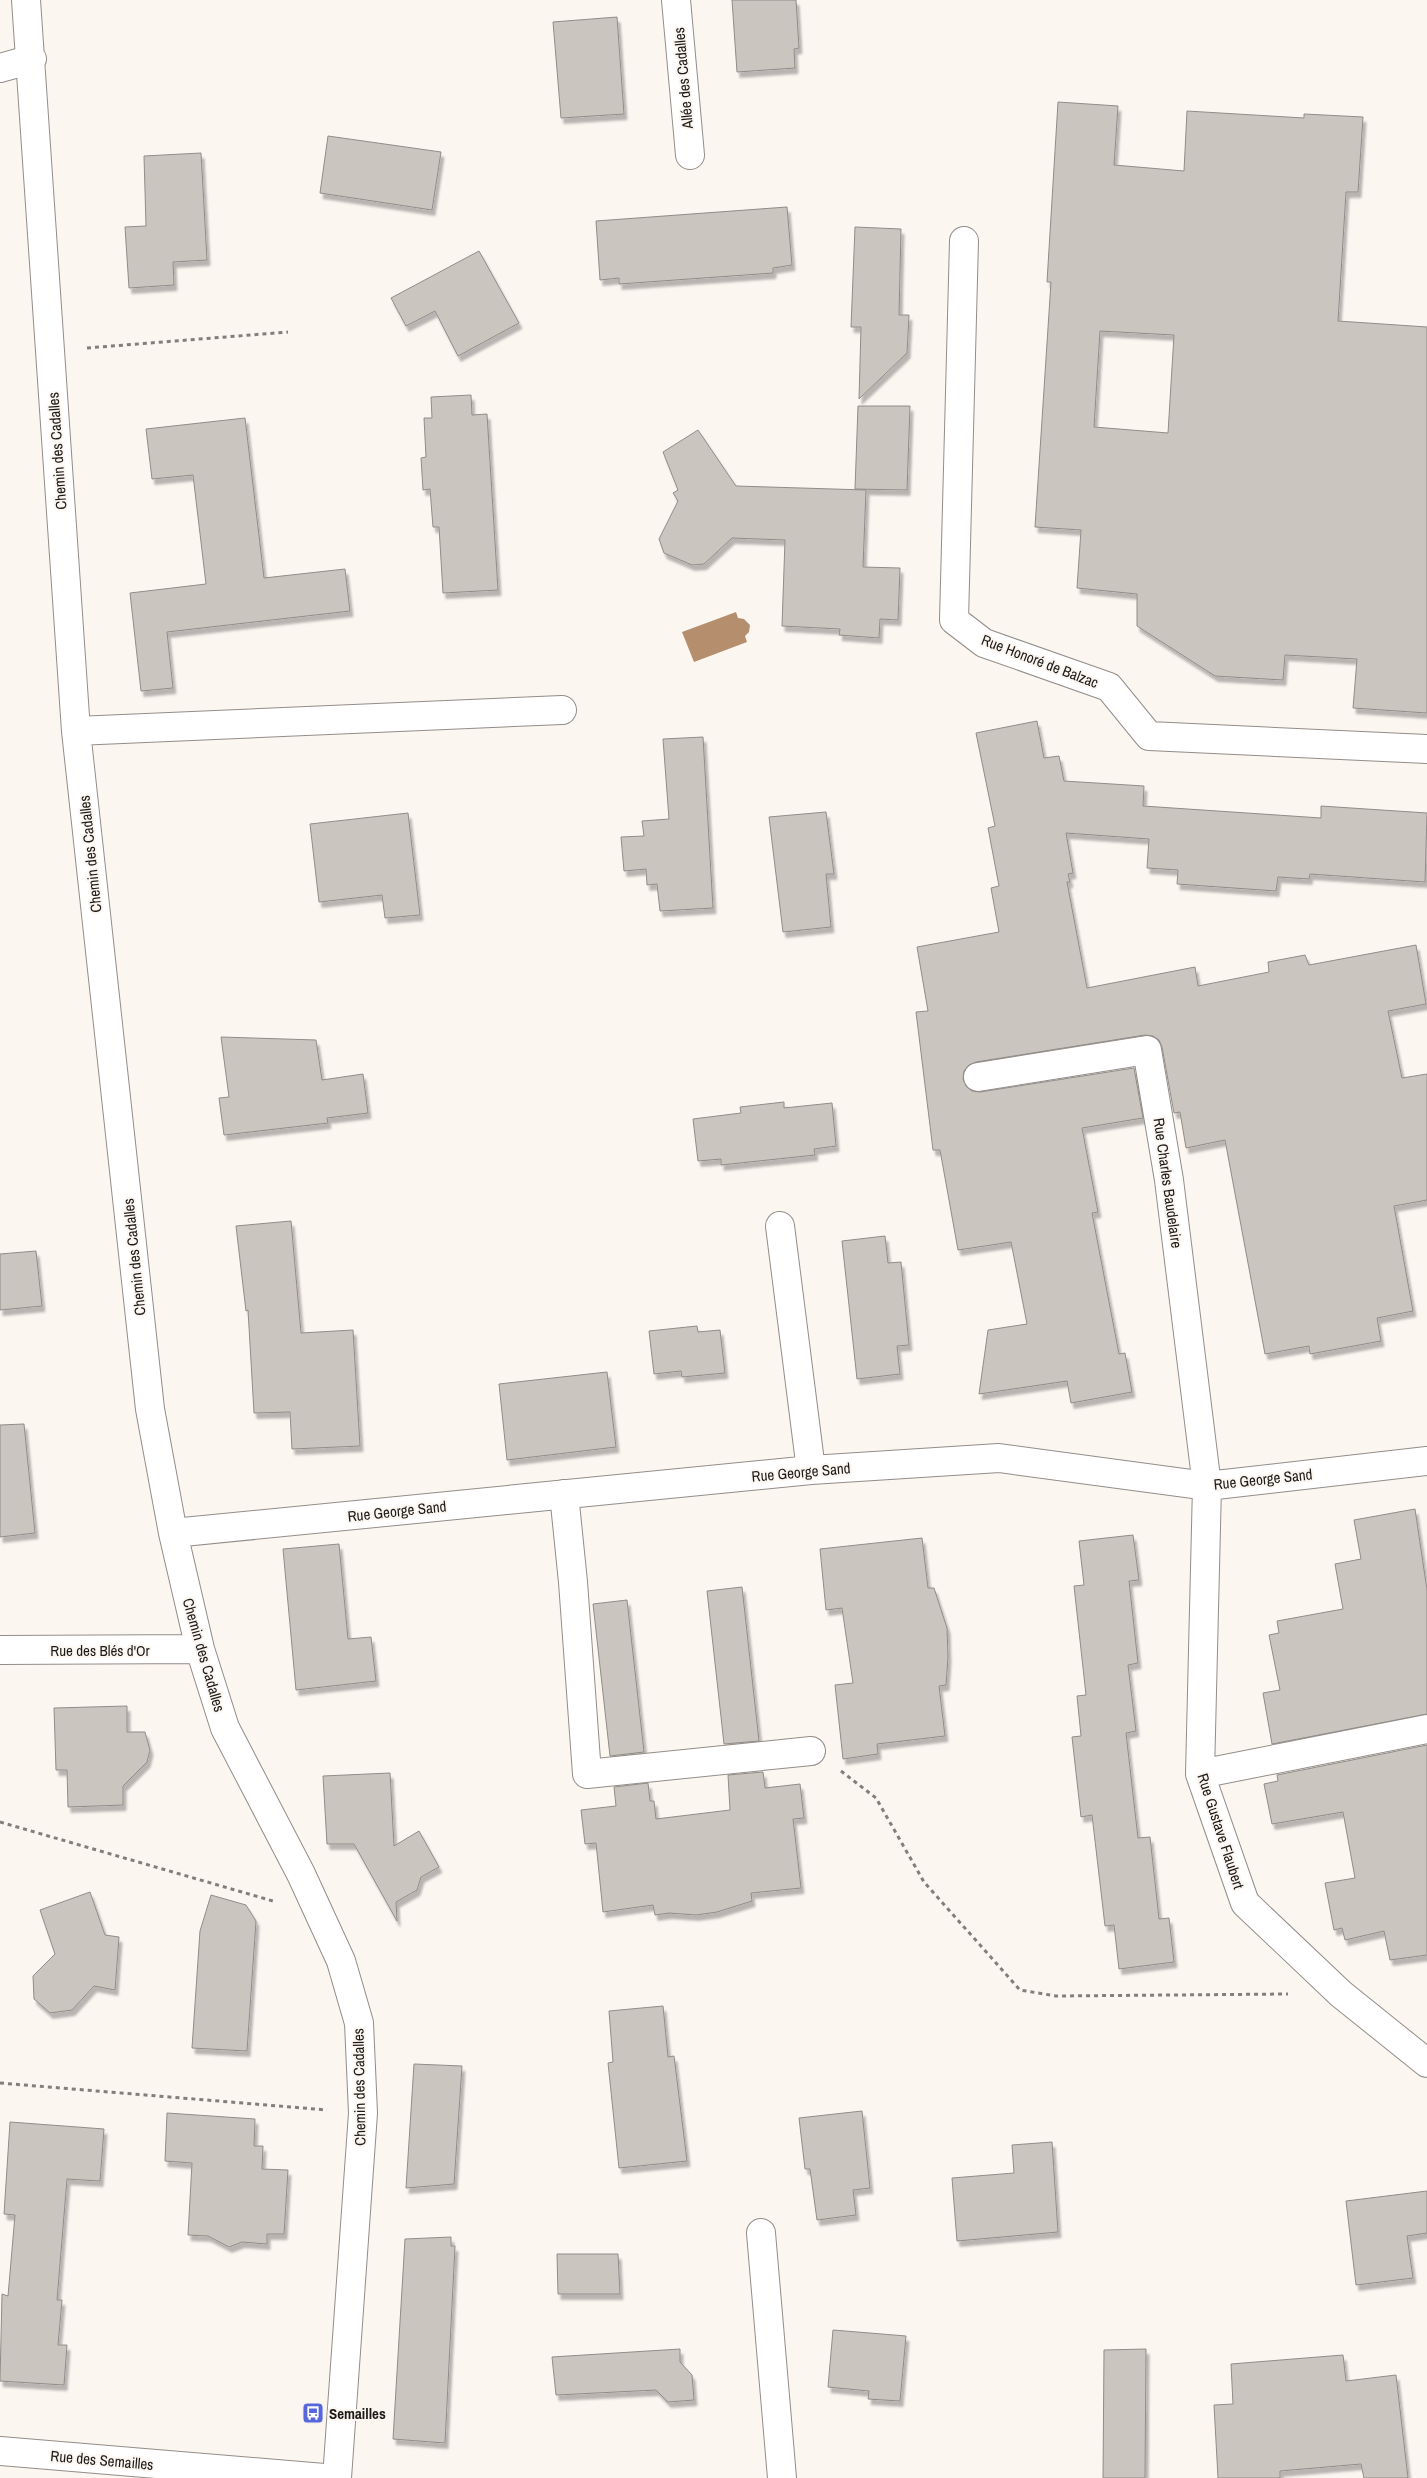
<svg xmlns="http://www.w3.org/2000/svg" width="1427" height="2478" font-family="'Archivo Narrow',sans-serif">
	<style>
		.water { fill: #b58f6d }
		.building { fill: #cbc5c0; stroke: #918c87; fill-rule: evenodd; filter: url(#shadow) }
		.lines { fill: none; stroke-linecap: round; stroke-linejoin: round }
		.minor-casing { stroke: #938d89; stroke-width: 30 }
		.path { stroke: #817e7b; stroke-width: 3; stroke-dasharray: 4 4; stroke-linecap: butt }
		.minor { stroke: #fff; stroke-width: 28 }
		.labels { text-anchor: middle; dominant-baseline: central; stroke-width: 4; stroke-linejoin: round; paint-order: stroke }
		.street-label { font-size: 15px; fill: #1c1a19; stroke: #fcf6f1 }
		.poi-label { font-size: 15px; font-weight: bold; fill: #1c1a19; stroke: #fcf6f1; text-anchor: start }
	</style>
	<defs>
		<filter id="shadow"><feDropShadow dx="3" dy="5.5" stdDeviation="1" flood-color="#0004"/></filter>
	</defs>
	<rect width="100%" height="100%" fill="#fcf6f1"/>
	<!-- water -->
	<path class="water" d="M736,612L738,618L744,619L750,625L749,632L745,636L747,642L694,662L682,632Z"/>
	<!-- building -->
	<path class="building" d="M732,0H796L799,48L794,49L795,68L737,72Z
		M617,17L624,114L561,118L553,22Z
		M1058,102L1118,106L1114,165L1184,171L1187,111L1304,118V114L1363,117L1358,192H1346L1338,321L1427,327V713L1353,708L1357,659L1285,655L1283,680L1215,676L1137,626V594L1077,588L1081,530L1035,527L1051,282H1047ZM1100,331L1174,335L1168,433L1094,427Z
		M328,136L441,152L432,210L320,193Z
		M201,153L207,260L173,262L174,285L129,288L125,227L146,226L144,156Z
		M787,207L792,265L773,268V273L619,284V278L600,280L596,221Z
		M855,227L901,229L899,315H909L907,353L859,399L861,327H851Z
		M479,251L519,323L458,356L435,311L406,326L391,298Z
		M471,395L472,415L487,414L498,590L443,593L439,527H433L430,489L423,490L421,458L426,457L424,418H432L431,397Z
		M858,406H910L907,490L855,489Z
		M245,418L264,578L345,569L350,611L167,632L173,688L141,691L130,593L206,584L193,475L152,479L146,429Z
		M698,430L736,486L866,490L863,567L900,568L898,620L880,619L879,638L839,635L840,629L782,626L785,540L732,538L704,564L692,565L664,553L659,539L678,501L673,493L678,490L663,452Z
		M1037,721L1044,758L1059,756L1064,781L1144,786L1143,806L1321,818V806L1427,813L1425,882L1310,874L1309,879L1278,877L1276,891L1177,884L1178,870L1147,868L1149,839L1066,833L1073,873L1068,874L1070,882H1067L1087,988L1195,967L1198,986L1269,972L1268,962L1305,955L1309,965L1416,945L1426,1004L1388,1011L1402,1078L1427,1074V1200L1394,1206L1413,1311L1377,1318L1381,1341L1310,1354L1309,1346L1265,1354L1225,1140L1186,1148L1180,1112L1174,1113L1162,1047L1159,1040L1153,1036L1145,1035L976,1062L969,1065L964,1071L963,1079L966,1086L972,1091L980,1092L1134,1068L1143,1118L1082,1128L1098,1212L1092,1213L1119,1354L1125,1353L1132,1392L1071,1403L1067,1381L979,1394L988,1330L1027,1324L1011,1242L958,1250L940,1150H933L916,1012L928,1011L917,947L999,932L991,888L999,886L988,828L995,826L976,733Z
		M703,737L713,908L660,911L657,884L647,885L646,869L624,871L621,837L644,836L642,821L669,819L663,739Z
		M826,812L834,874H826L831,927L783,932L769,817Z
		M408,813L420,915L385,918L382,895L319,902L310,824Z
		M221,1037L316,1040L322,1080L363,1074L368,1113L327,1118L328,1123L224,1135L219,1098L229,1097Z
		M784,1102V1108L832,1103L836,1146L814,1149L815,1155L721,1165V1159L698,1161L693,1119L741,1113L740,1107Z
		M291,1221L301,1333L353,1330L360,1446L292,1449L290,1412L254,1413L248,1310L246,1311L236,1226Z
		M885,1236L888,1263L901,1262L909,1345L897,1346L900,1374L857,1379L842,1241Z
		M36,1251L42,1306L0,1310V1254Z
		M697,1326L698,1332L720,1330L725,1373L682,1377L681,1371L654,1374L649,1331Z
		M607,1372L616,1447L507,1460L499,1384Z
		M24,1424L35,1533L0,1537V1425Z
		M1415,1509L1427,1590V1714L1272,1744L1263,1693L1280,1690L1269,1635L1279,1633L1277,1621L1343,1609L1335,1564L1361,1559L1354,1520Z
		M1133,1535L1139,1580L1129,1581L1138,1663L1128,1665L1136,1731L1126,1733L1138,1838L1150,1837L1159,1919L1169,1918L1174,1962L1119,1969L1114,1925L1105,1926L1092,1815L1081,1817L1072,1737L1081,1736L1077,1696L1086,1695L1074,1586L1084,1585L1079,1541Z
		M922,1538L928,1588H934L947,1628L948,1657L946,1685L939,1686L945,1736L877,1744L878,1754L843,1759L835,1685L853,1683L842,1608L826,1610L820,1549Z
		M339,1544L348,1639L371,1637L376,1681L296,1690L283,1549Z
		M742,1587L759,1741L724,1744L707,1591Z
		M627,1600L644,1752L610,1756L593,1604Z
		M127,1706V1732H145L150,1750L147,1762L123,1786V1805L68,1807L67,1770H56L54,1708Z
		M1427,1745V1955L1390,1960L1384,1931L1345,1940L1342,1928L1334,1930L1325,1883L1355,1878L1343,1812L1272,1824L1264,1784L1278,1781L1277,1775Z
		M763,1772L765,1788L800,1784L804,1818L793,1819L801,1888L751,1893L752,1901L717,1912L696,1915L669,1913L655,1915L653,1905L603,1912L596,1843L585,1844L581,1810L616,1806L614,1787L648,1783L650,1801H654L656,1819L730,1810L728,1775Z
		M390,1773L394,1846L419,1831L439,1867L421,1877L417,1890L396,1902L397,1921L354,1844H327L323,1776Z
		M90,1892L105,1935L119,1937L115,1990L94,1986L72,2010L50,2013L34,1999L33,1976L55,1954L40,1910Z
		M211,1895L246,1905L256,1921L247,2051L192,2048L200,1931Z
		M663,2006L668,2057L674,2056L687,2161L619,2168L608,2063L613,2062L609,2011Z
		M414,2064L462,2066L454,2184L406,2188Z
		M862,2111L870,2188L853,2190L856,2215L817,2220L810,2169H805L799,2118Z
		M167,2113L255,2119L254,2146H263L262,2169L288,2170L284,2234H267V2244L242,2242L229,2247L208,2236L188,2235L192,2163L165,2161Z
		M10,2122L104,2129L100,2181L67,2179L57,2300H62L58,2345H67L64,2385L0,2381L2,2294L8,2296L15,2215L4,2214Z
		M1052,2142L1058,2232L957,2241L952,2178L1014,2173L1012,2145Z
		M1427,2191V2233L1407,2236L1413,2278L1356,2285L1346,2201Z
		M451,2237V2246H455L445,2443L393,2439L405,2239Z
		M557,2254H618L620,2294H558Z
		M833,2330L906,2336L900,2401L868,2399L869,2391L828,2387Z
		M680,2349V2362L692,2375L694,2400L668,2402L656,2390L556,2395L552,2357Z
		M1146,2349L1145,2478H1103L1104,2350Z
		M1343,2355L1346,2381L1396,2375L1408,2478H1364L1361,2464L1280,2471V2478H1218L1214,2405L1233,2404L1231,2364Z"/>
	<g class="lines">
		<!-- minor casing -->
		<g class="minor-casing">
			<path id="minor" d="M26,0L76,731L150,1409L173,1533L200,1649L225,1728L301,1874L341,1961L359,2023L363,2113L337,2478
				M676,0L690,155
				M0,68L32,59
				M964,241L954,620L984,643L1109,687L1149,736L1427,749
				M76,731L562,710
				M978,1077L1147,1050L1169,1180L1207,1486L1200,1774L1245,1903L1341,1994L1427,2063
				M780,1226L811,1470
				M564,1494L573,1582L587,1774L811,1751
				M173,1533L811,1470L999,1458L1207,1486L1427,1461
				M0,1650L200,1649
				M1200,1774L1427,1729
				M761,2233L782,2478
				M0,2451L324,2478"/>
		</g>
		<!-- path -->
		<path class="path" d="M87,348L288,332
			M841,1771L876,1798L924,1882L1020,1990L1056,1996L1288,1994
			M0,1822L273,1901
			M0,2083L327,2110"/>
		<!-- minor -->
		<use href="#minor" class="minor"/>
	</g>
	<!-- icons -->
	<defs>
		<g id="bus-square" transform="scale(1.125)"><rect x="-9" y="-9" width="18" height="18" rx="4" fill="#5667dd" stroke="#fcf6f1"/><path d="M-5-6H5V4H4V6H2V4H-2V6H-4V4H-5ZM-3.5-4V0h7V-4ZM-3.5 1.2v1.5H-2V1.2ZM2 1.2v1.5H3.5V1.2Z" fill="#fff"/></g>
	</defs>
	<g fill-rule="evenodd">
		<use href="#bus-square" x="313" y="2413"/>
	</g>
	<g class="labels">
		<!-- street labels -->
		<g class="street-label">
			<text transform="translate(683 78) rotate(-95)">Allée des Cadalles</text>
			<text transform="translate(57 451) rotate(-94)">Chemin des Cadalles</text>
			<text transform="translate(1040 661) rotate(21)">Rue Honoré de Balzac</text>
			<text transform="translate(90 854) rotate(-96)">Chemin des Cadalles</text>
			<text transform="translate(1168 1183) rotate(82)">Rue Charles Baudelaire</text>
			<text transform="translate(134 1257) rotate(-96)">Chemin des Cadalles</text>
			<text transform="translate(801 1472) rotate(-5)">Rue George Sand</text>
			<text transform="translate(1263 1479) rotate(-6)">Rue George Sand</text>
			<text transform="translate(397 1511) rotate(-6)">Rue George Sand</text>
			<text x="100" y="1650">Rue des Blés d'Or</text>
			<text transform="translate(204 1655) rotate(74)">Chemin des Cadalles</text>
			<text transform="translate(1221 1831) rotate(72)">Rue Gustave Flaubert</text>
			<text transform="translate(359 2087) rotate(-91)">Chemin des Cadalles</text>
			<text transform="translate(102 2460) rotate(5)">Rue des Semailles</text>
		</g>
		<!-- poi labels -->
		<g class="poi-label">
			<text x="329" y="2413">Semailles</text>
		</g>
	</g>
</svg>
